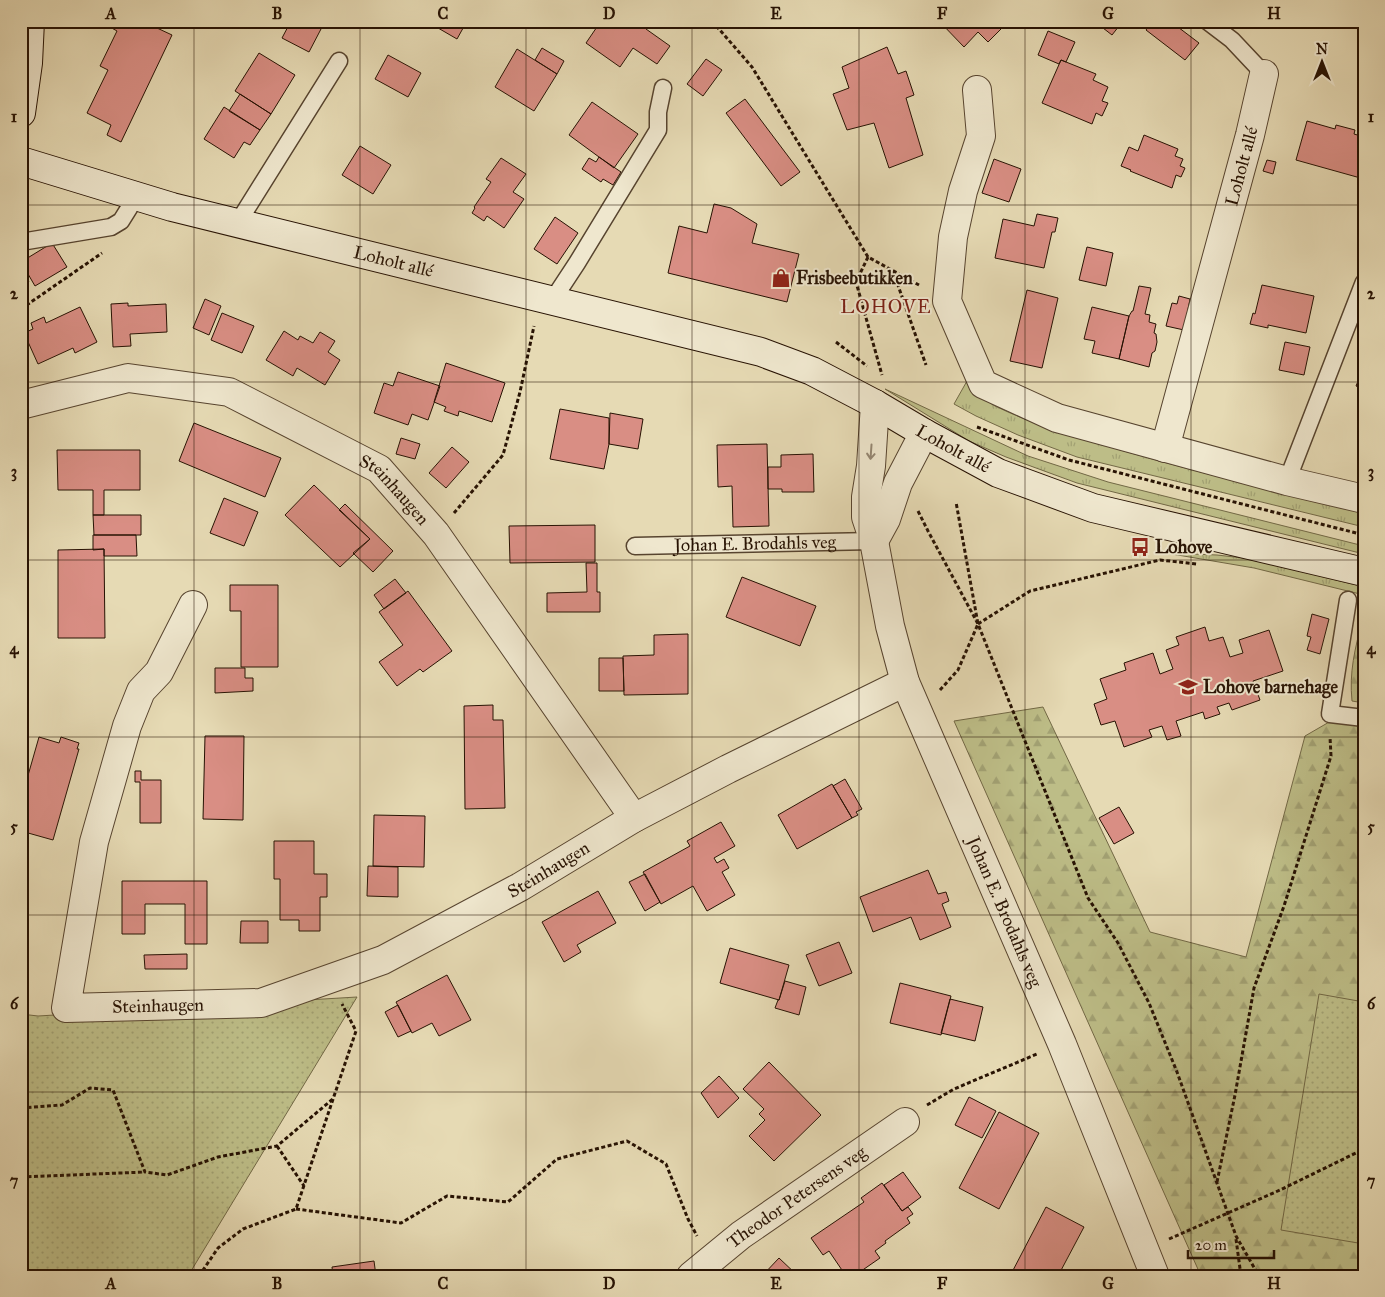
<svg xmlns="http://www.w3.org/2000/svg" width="1385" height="1297" font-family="'IM FELL Great Primer',serif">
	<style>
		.grass { fill: url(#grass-tufts); stroke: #726845 }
		.forest { fill: url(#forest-firs); stroke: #726845 }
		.park { fill: url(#park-dots); stroke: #726845 }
		.building { fill: #d98e84; stroke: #271203 }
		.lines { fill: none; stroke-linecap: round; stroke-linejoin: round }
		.lane-casing { stroke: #57442f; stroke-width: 19 }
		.street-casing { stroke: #57442f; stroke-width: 30 }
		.secondary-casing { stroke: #271203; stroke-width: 30 }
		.path { stroke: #271203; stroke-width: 3; stroke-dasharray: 4 2.5; stroke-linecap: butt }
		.lane { stroke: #efe7ce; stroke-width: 16 }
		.street { stroke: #efe7ce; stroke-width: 28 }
		.secondary { stroke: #efe7ce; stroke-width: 28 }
		.oneway { stroke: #958773 }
		.grid { fill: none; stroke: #271203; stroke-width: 1; stroke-opacity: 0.55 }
		.labels { text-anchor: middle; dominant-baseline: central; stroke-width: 4; stroke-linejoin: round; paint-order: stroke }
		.street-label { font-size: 18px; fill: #271203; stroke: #efe7ce }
		.poi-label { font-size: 18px; font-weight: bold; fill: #271203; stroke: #efe7ce; text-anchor: start }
		.neighbourhood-label { font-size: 19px; letter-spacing: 1px; fill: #7a1f14; stroke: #efe7ce }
		.neatline { fill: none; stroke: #271203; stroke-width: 2 }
		.grid-label { font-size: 16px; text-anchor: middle; font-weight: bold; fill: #271203 }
	</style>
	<defs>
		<pattern id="grass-tufts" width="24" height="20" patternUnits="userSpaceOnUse" patternTransform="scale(1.25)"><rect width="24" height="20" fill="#bdbd87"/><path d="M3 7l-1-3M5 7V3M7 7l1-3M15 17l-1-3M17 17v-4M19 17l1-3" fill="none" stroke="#a2a173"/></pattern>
		<pattern id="forest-firs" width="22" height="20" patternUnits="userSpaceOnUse" patternTransform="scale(1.25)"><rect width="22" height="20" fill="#bdbd87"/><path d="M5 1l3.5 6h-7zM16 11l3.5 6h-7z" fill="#a2a173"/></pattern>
		<pattern id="park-dots" width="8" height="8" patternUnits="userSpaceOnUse" patternTransform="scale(1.25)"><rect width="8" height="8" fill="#bdbd87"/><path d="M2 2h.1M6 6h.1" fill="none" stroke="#a2a173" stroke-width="1.8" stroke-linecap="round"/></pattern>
	</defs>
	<rect width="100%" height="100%" fill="#e6dab4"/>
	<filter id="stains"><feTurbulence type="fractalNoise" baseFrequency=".004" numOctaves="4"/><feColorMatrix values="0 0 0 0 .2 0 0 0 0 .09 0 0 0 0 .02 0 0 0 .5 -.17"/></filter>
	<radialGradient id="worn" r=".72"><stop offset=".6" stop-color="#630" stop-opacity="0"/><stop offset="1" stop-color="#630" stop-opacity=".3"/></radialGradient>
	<!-- grass -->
	<path class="grass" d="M967,381C975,390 984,400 995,406C1036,426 1081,438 1124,451C1204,474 1283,493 1364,512V527L1077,457L1018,435L976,416L954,404Z
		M885,389L1028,456L1108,482L1364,546V554L1077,483L1006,457L969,441Z
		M1166,553L1217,555L1252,559L1364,587V595L1254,568Z"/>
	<!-- forest -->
	<path class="forest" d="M1362,621H1364V703L1352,701C1349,672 1355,649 1362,621Z
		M1043,707L1150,932L1246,957L1305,736L1343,714L1364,724V1276H1201L954,721Z"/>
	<!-- park -->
	<path class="park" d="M1319,994L1364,1002V1244L1281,1230Z
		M357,997L188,1276H21V1014L38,1016Z"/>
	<!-- building -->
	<path class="building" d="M113,21H142L172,35L121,142L107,135L111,125L87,113L108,70L100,66L117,31L110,27Z
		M291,21H307L321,29L309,52L282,38Z
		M426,21H467L457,39Z
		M601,21H646L650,24L646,29L670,46L657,64L633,48L620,67L586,43Z
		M939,21H1009L988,42L978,32L964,47Z
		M1094,21H1123L1112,35Z
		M1153,21H1170L1199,43L1185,60L1146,30Z
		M1048,31L1075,42L1066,62L1061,60L1059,64L1038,55Z
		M887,47L898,74L906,71L914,95L906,98L923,155L889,168L874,123L847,130L833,94L849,88L842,67Z
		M542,48L564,61L557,74L535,60Z
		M517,49L557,74L534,111L495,87Z
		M259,53L295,75L271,114L235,91Z
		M388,55L421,73L408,97L375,79Z
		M706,59L722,70L703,96L687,84Z
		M1061,60L1096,74L1093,80L1108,87L1102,101L1108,103L1102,116L1096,113L1092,124L1042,103Z
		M240,94L271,114L260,130L229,111Z
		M745,99L800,172L781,186L726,113Z
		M592,102L638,134L614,168L569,135Z
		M224,107L260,130L250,145L244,142L234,158L204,139Z
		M1307,121L1335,129L1336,125L1355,130L1354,134L1364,137V179L1296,160Z
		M1144,135L1178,149L1175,156L1183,159L1180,166L1185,168L1181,177L1176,175L1172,188L1130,171L1131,170L1121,166L1129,147L1138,151Z
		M360,146L391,165L373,194L342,175Z
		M599,157L621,172L613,185L603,179L601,182L582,169L589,158L596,162Z
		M501,158L526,174L513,192L524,199L504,228L487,216L484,221L472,213L475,208L474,207L491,182L486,179Z
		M994,159L1021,169L1009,202L982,193Z
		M1267,160L1276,162L1273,174L1263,171Z
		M714,204L731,208L757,224L752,243L799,254L787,302L668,273L679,226L707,233Z
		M1037,214L1058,218L1055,232H1052L1044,268L995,258L1003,219L1034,226Z
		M555,217L578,233L557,264L534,249Z
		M52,243L67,267L35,286L21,262Z
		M1087,247L1113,253L1106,286L1079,280Z
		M21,270L29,282L21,287Z
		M1262,285L1314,296L1306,333L1268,325V328L1250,324L1253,313L1255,314Z
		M1139,286L1151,288L1145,314L1150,315L1149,322L1156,324L1154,333L1156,334L1157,342L1155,351L1152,353L1149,367L1119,359L1129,316L1132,311H1133Z
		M1027,290L1058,298L1042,368L1010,361Z
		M1179,296L1190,299L1184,330L1166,326L1172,303L1177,304Z
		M205,299L221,306L209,335L193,328Z
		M128,303V306L166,304L167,332L130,334L131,346L113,347L111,304Z
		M80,307L97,342L75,353L73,348L38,364L24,333L33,329L31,323L44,317L46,323Z
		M1092,307L1129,316L1119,359L1092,353L1095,341L1084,339Z
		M222,313L254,326L242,353L211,340Z
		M284,331L298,340L300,336L313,343L320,332L335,341L328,352L340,360L325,385L297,368L293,376L266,360Z
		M1285,342L1310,347L1304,375L1279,370Z
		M446,363L505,383L492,422L459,411L458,416L444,411L446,407L434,402Z
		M1364,367V389L1356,386Z
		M398,372L440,386L428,420L412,414L408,425L374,413L384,383L393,386Z
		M560,409L609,418V444L604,469L550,459Z
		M610,413L643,419L638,449L609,444Z
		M194,423L281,458L265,497L179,461Z
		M401,438L420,444L415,459L396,454Z
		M767,444L769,526L733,527L732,486L718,487L717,445Z
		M452,447L469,462L446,488L429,473Z
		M57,450H140V490H104V515H93V490H58Z
		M813,454L814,492H782V489H768V467H781V455Z
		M314,485L370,539L340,567L285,515Z
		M224,498L258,512L244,546L210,533Z
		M345,504L393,551L373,572L353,553L370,539L339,510Z
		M93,515H141V535H94Z
		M595,525V562L510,563L509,526Z
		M93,535H136L137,556H104V549L93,550Z
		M104,549L105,638H58V550Z
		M586,563H597V592H600V612H547V593L587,592Z
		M742,577L816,606L800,646L726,617Z
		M395,579L406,593L384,609L374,595Z
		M230,585H278V667H241V611H230Z
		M408,591L452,651L423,672L420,669L397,686L379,662L403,645L379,612Z
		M1312,614L1329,619L1320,654L1307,650L1311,637L1307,636Z
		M1205,627L1209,641L1223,637L1230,657L1243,653L1239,640L1269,630L1283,671L1253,681L1260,700L1232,710L1229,703L1217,707L1220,714L1205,719L1203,712L1176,721L1181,736L1167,740L1162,726L1149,730L1152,737L1124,747L1115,721L1101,725L1094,704L1107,699L1100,679L1126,670L1124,663L1153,653L1160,674L1173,669L1166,650L1179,645L1176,637Z
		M688,634V694L624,695L623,656L654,655V635Z
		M599,658H623L624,691H599Z
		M215,668H245V678H253V691L215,693Z
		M493,705V720H503L505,808L465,809L464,706Z
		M205,736H244L243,820L203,819Z
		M39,737L59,743L61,737L79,743L77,749H79L53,840L21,831V800Z
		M135,771H141V780H161V823H140V782H135Z
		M845,779L862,809L856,812L858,815L852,818L833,786Z
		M832,784L852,818L797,849L778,815Z
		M1119,807L1134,833L1114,844L1099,818Z
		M374,815L425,816L424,867L373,866Z
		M721,822L735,846L714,858L717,863L724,859L729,868L722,872L735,895L707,911L693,886L661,904L643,872L690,846L687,841Z
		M274,841H314V874H327V897H320V931H299V920H280V879H274Z
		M368,866L398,867V897L367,896Z
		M928,870L938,894L946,892L949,901L942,904L951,927L920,940L911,917L873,932L860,897Z
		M645,874L660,902L645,911L629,882Z
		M21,877L28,878L26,898L21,897Z
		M122,881H207V944H185V904H145V934H122Z
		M598,891L616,923L577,945L581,952L564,962L542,922Z
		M241,921H268V943H240Z
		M839,942L852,973L819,986L806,955Z
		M730,948L789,965L779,1000L720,983Z
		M187,954V969H145L144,955Z
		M447,975L471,1020L439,1036L432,1023L412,1033L396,1002Z
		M785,981L806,987L799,1015L775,1008L778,1000H779Z
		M900,983L951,996L941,1035L890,1023Z
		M950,999L983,1007L975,1041L941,1033Z
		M398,1005L411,1031L398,1037L385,1012Z
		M769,1062L821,1115L774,1161L749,1136L765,1120L759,1114L764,1109L743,1089Z
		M719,1076L739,1098L718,1118L701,1093Z
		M969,1097L996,1111L982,1138L955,1125Z
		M999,1112L1039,1133L999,1209L959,1188Z
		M903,1172L921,1197L902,1211L884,1185Z
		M882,1183L902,1211L908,1207L913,1214L907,1218L910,1223L885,1241L886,1243L875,1251L880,1258L854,1276H846L829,1251L823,1255L811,1238L864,1202L861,1198Z
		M1046,1207L1084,1227L1058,1276H1010Z
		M779,1258L798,1276H762Z
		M374,1261L376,1276H333L332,1267Z"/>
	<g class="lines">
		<!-- lane casing -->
		<g class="lane-casing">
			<g id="lane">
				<path d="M1207,21L1232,40L1264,74"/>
				<path d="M237,224L339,61"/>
				<path d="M21,242L111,227L121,221L136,197"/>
				<path d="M552,301L577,263L658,130V112L663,88"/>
				<path d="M1287,481L1364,282"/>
				<path id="s1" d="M635,546L874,541"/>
				<path d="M1348,600L1330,714L1364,718"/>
			</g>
		</g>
		<!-- street casing -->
		<g class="street-casing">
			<g id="street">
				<path d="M977,90L981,136L963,191L953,237L947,301L983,384L1057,418L1287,481L1364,499"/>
				<path id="s2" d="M875,404L871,466L866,497V517L874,541L890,626L905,682L1062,1044L1155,1276"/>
				<path id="s3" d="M21,405L128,378L229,392L379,469L436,534L634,818"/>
				<path id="s4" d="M1165,448L1250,135L1264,74"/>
				<path d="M874,541L886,519L898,483L924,433"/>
				<path id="s5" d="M193,605L159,672L141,691L127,726L94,842L66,1008L261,1003L383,960L520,887L634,818L728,769L905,682"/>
				<path id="s6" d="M691,1276L741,1235L905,1122"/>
			</g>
		</g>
		<!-- secondary casing -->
		<g class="secondary-casing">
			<g id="secondary">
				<path d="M21,113L28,63L30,21"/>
				<path id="s7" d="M21,161L172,207L761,352L812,371L875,404L924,433L998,473L1093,508L1364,572"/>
			</g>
		</g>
		<!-- path -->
		<path class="path" d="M712,21L752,67L868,257L919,285
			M868,257L856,282L882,375
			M893,271L926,365
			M21,309L102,253
			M836,342L867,366
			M977,427L1069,460L1364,535
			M918,511L928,531L978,624L1088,898L1118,943L1149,1003L1177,1072L1236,1236L1259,1276
			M454,513L503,455L520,392L534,326
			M978,624L1030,591L1160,560L1197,564
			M940,690L958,670L978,624L956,502
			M927,1105L954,1089L1037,1054
			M21,1108L62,1105L90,1088L113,1090L145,1172L167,1175L218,1157L277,1146L334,1098
			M277,1146L304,1186
			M21,1177L145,1172
			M1217,1182L1235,1095L1254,988L1284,906L1331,756L1330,737
			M296,1209L401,1223L447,1196L508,1202L557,1159L627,1141L666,1164L688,1219L697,1236
			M1169,1239L1280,1190L1364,1149
			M1236,1239L1241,1276
			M199,1276L218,1248L243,1229L296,1209L356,1031L342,1004"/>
		<!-- lane -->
		<use href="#lane" class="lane"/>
		<!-- street -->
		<use href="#street" class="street"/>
		<!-- secondary -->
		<use href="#secondary" class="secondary"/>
	</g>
	<!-- one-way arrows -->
	<defs><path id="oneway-shaft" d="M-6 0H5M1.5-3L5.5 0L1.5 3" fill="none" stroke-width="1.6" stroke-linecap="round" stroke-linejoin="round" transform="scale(1.25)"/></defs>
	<use class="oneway" href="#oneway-shaft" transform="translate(871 452) rotate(94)"/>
	<!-- grid -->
	<path class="grid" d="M194,21V1276M360,21V1276M526,21V1276M692,21V1276M859,21V1276M1025,21V1276M1191,21V1276M21,205H1364M21,382H1364M21,560H1364M21,737H1364M21,915H1364M21,1092H1364"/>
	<!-- icons -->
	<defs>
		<g id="shop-bare" transform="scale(1.5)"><path d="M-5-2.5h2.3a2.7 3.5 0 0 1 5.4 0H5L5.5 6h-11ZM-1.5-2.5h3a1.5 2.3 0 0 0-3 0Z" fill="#8f2418" stroke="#efe7ce" stroke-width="2.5" paint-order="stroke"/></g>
		<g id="bus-bare" transform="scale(1.5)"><path d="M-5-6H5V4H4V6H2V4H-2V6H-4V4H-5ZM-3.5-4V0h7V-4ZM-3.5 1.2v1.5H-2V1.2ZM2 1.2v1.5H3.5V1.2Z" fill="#8f2418" stroke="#efe7ce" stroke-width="2.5" paint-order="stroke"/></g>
		<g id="school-bare" transform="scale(1.5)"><path d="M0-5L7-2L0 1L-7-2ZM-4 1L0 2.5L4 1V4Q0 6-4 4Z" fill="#8f2418" stroke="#efe7ce" stroke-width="2.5" paint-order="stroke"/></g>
	</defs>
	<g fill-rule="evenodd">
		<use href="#shop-bare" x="781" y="278"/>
		<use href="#bus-bare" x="1140" y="547"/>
		<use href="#school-bare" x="1188" y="687"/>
	</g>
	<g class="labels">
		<!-- street labels -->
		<g class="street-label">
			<text stroke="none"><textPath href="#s4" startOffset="292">Loholt allé</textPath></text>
			<text stroke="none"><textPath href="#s7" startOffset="386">Loholt allé</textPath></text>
			<text stroke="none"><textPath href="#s7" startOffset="980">Loholt allé</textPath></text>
			<text stroke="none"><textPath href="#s3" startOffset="406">Steinhaugen</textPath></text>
			<text stroke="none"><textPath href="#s1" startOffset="120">Johan E. Brodahls veg</textPath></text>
			<text stroke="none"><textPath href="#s5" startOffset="941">Steinhaugen</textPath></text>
			<text stroke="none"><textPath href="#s2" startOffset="534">Johan E. Brodahls veg</textPath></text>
			<text stroke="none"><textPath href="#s5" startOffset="520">Steinhaugen</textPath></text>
			<text stroke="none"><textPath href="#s6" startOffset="132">Theodor Petersens veg</textPath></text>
		</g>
		<!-- poi labels -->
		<g class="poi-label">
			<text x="796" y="278">Frisbeebutikken</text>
			<text x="1155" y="547">Lohove</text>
			<text x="1203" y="687">Lohove barnehage</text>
		</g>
		<!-- neighbourhood labels -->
		<g class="neighbourhood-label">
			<text x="886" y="306">LOHOVE</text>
		</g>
	</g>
	<!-- margin -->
	<rect width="1385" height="1297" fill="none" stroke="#e6dab4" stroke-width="55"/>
	<!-- north arrow -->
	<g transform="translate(1322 62)" stroke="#efe7ce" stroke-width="4" paint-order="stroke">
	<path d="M0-4L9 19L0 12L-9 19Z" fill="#271203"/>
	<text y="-8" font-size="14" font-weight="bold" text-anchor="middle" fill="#271203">N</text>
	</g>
	<!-- scale -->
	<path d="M1188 1250v8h86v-8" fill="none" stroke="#271203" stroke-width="2.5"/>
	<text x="1195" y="1250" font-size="15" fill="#271203" stroke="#efe7ce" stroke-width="4" paint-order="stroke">20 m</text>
	<rect x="28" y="28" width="1330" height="1242" class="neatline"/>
	<g class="grid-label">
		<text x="111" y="19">A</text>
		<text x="277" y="19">B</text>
		<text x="443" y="19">C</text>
		<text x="609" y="19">D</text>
		<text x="776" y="19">E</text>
		<text x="942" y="19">F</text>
		<text x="1108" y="19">G</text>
		<text x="1274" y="19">H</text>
		<text x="14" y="122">1</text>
		<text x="1371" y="122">1</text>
		<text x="14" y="299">2</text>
		<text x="1371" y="299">2</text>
		<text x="14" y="477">3</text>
		<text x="1371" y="477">3</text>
		<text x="14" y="654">4</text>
		<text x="1371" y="654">4</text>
		<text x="14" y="832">5</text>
		<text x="1371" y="832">5</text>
		<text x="14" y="1009">6</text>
		<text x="1371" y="1009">6</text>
		<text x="14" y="1186">7</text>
		<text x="1371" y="1186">7</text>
		<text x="111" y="1289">A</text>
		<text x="277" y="1289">B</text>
		<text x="443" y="1289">C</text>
		<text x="609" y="1289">D</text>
		<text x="776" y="1289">E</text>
		<text x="942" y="1289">F</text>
		<text x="1108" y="1289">G</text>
		<text x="1274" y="1289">H</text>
	</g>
	<rect width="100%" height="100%" filter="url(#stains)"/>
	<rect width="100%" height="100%" fill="url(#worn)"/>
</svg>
